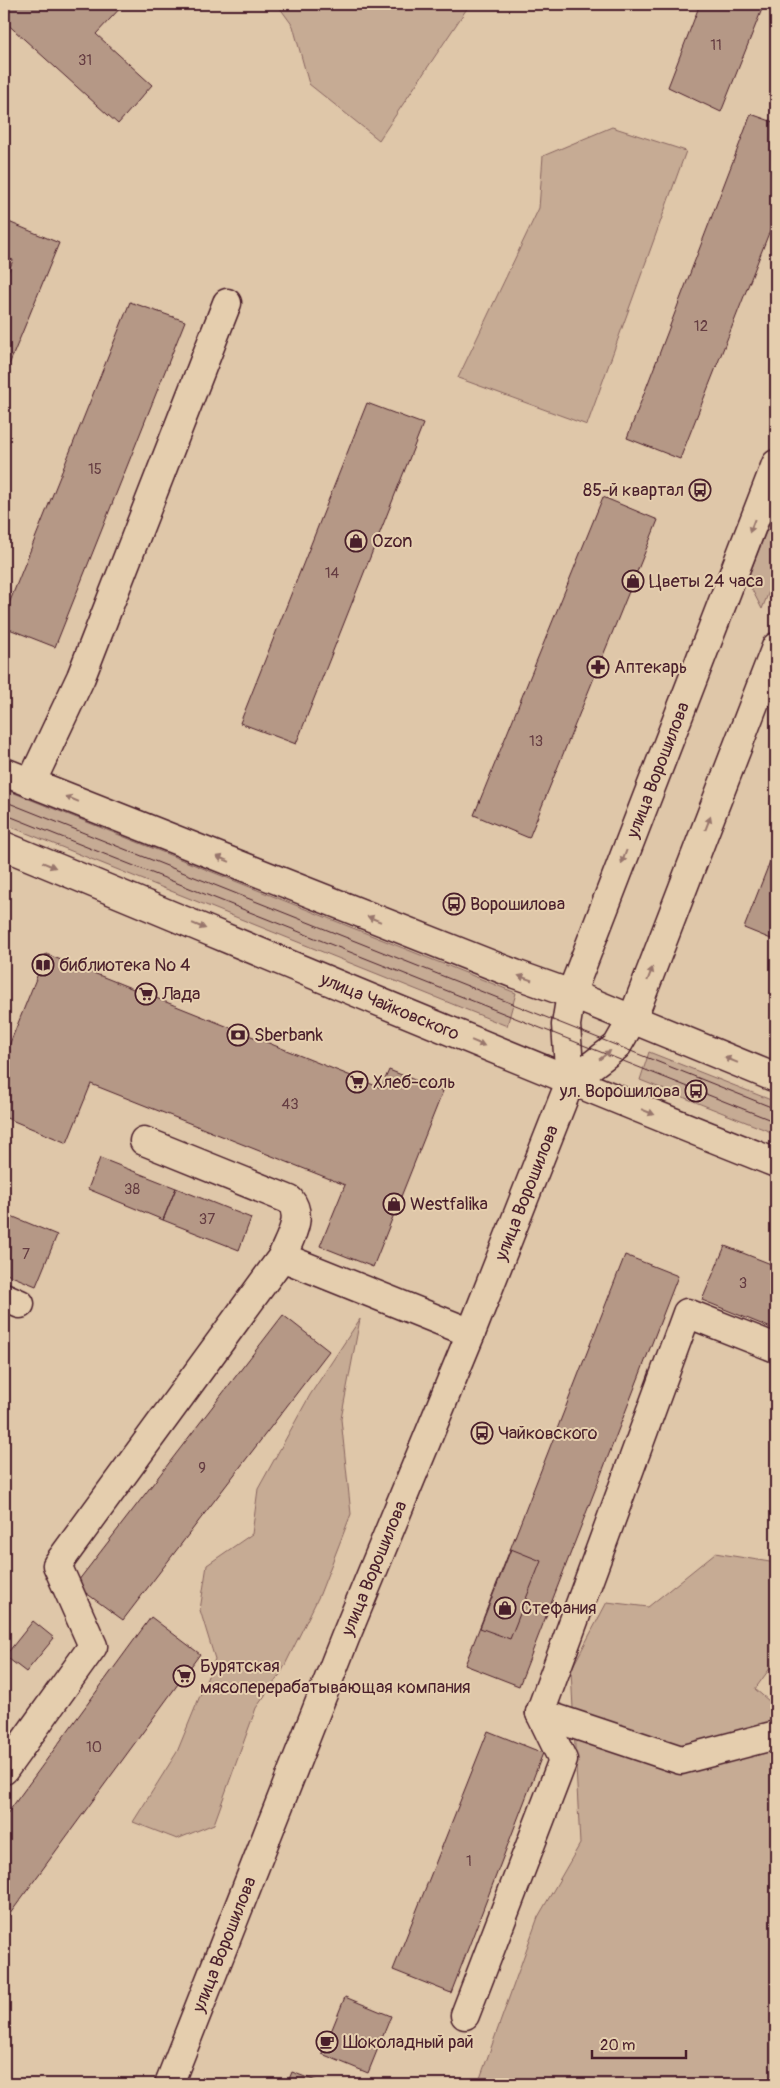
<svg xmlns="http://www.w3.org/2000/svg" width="780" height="2088" font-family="Pangolin,sans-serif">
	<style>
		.green { fill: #c6ab94; stroke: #886560 }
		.building { fill: #b59886; stroke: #4a1f2b }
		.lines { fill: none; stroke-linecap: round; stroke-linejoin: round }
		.minor-casing { stroke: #4a1f2b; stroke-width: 31 }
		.major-casing { stroke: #4a1f2b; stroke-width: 31 }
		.minor { stroke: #e5ceae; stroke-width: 28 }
		.major { stroke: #e5ceae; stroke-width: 28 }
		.tram { stroke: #4a1f2b; stroke-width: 1 }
		.oneway { fill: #98766c }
		.labels { text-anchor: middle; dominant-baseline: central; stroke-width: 4; stroke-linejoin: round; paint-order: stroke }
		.number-label { font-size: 15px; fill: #653d42 }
		.poi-label { font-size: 18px; fill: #4a1f2b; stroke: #e5ceae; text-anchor: start }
		.street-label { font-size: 18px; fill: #4a1f2b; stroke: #e5ceae }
	</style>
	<rect width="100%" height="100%" fill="#dfc7a9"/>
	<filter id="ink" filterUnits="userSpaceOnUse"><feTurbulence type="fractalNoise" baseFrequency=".02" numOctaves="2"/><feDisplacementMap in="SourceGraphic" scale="10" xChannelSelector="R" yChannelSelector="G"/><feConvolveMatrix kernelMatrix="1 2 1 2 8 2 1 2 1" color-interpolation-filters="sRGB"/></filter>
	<g filter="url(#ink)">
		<!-- green -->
		<path class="green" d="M277,4H470L379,140L309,84L293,26Z
			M612,127L686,151L587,425L458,378L539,208L543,156Z
			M776,507V574L762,609L747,580Z
			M4,789L516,993L507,1026L4,824Z
			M649,1052L776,1102V1134L640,1080Z
			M360,1319L341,1419L351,1514L320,1594L281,1673L256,1708L214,1824L177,1839L133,1822L177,1752L215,1659L200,1610L207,1565L252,1534L258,1489L310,1395Z
			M715,1553L776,1563V1660L755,1689L776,1707V2084H478L538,1917L580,1844L571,1670L607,1602L648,1607Z"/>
		<!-- building -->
		<path class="building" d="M4,4H124L96,34L152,85L118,124L4,21Z
			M700,4H764L721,112L668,87Z
			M751,114L776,123V215L680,459L627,438Z
			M4,220L59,243L4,377V283L13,260L4,257Z
			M130,302L185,321L55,647L4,627V616Z
			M367,403L423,424L296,744L240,723Z
			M603,497L658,520L529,838L474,815Z
			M776,846V941L744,928Z
			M46,954L381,1088L389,1070L443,1091L373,1267L320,1246L345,1185L91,1084L67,1143L4,1117V1046L8,1048Z
			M100,1158L176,1188L163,1220L88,1189Z
			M176,1188L251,1218L239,1250L163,1220Z
			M4,1213L57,1235L36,1286L4,1273Z
			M725,1246L776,1266V1330L702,1300Z
			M625,1255L678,1276L519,1686L465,1665Z
			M283,1315L329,1351L123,1620L75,1585Z
			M511,1549L541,1561L510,1639L480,1628Z
			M151,1617L200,1654L4,1922V1818Z
			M33,1621L54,1638L26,1672L5,1656Z
			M488,1731L543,1753L451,1993L393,1970Z
			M345,1997L391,2016L368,2073L322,2054Z
			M292,2072L324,2084H287Z"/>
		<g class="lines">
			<!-- minor casing -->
			<g class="minor-casing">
				<g id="minor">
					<path d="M31,783L81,677L227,303"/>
					<path d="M570,1082L617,1046L632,1020L776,647"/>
					<path d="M144,1141L290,1200C304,1217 289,1239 282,1257"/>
					<path d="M4,1297L20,1304"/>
					<path d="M540,1713L681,1760L776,1735"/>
					<path d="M4,1770L93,1646L57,1565L282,1257L471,1333"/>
					<path d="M465,2015L563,1760L540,1713L687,1313L776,1348"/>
					<path id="s1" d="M169,2084L345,1638L471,1333L570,1082L566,1025L571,994L776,464"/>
				</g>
			</g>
			<!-- major casing -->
			<g class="major-casing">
				<g id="major">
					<path d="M4,772L515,974L571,994L776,1078"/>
					<path id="s2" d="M4,846C261,952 517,1061 776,1163"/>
				</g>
			</g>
			<!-- minor -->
			<use href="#minor" class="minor"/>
			<!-- major -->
			<use href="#major" class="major"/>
			<!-- tram -->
			<path class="tram" d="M4,801L776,1109
				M4,814L776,1122"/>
		</g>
		<!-- one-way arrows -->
		<defs><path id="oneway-solid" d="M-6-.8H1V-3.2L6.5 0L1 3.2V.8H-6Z" transform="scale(1.25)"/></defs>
		<g class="oneway">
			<use href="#oneway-solid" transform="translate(752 526) rotate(111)"/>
			<use href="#oneway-solid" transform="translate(72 799) rotate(-158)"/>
			<use href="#oneway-solid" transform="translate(708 823) rotate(-69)"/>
			<use href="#oneway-solid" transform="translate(624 857) rotate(111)"/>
			<use href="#oneway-solid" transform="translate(223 859) rotate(-158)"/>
			<use href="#oneway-solid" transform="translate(49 865) rotate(22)"/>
			<use href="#oneway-solid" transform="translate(374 919) rotate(-158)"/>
			<use href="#oneway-solid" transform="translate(199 926) rotate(22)"/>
			<use href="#oneway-solid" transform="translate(650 974) rotate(-69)"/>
			<use href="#oneway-solid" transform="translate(525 978) rotate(-161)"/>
			<use href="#oneway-solid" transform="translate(478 1043) rotate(23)"/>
			<use href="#oneway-solid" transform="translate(605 1055) rotate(-38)"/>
			<use href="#oneway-solid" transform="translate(731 1060) rotate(-158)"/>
			<use href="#oneway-solid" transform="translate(648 1112) rotate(22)"/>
		</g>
	</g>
	<!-- icons -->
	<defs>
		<g id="bus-ring" transform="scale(1.125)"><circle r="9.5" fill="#e5ceae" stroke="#4a1f2b" stroke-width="1.5"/><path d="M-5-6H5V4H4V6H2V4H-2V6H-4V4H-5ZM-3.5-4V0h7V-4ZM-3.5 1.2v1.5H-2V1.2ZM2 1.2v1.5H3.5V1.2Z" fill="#4a1f2b"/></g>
		<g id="shop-ring" transform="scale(1.125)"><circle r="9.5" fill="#e5ceae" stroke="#4a1f2b" stroke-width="1.5"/><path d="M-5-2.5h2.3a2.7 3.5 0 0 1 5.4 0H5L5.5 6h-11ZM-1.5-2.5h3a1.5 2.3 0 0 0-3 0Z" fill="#4a1f2b"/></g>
		<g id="pharmacy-ring" transform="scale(1.125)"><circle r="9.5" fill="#e5ceae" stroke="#4a1f2b" stroke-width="1.5"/><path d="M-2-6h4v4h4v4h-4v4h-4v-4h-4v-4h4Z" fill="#4a1f2b"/></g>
		<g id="library-ring" transform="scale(1.125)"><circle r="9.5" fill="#e5ceae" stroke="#4a1f2b" stroke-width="1.5"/><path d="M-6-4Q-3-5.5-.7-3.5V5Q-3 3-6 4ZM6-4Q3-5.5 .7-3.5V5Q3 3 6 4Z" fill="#4a1f2b"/></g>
		<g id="supermarket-ring" transform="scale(1.125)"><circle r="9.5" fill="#e5ceae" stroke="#4a1f2b" stroke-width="1.5"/><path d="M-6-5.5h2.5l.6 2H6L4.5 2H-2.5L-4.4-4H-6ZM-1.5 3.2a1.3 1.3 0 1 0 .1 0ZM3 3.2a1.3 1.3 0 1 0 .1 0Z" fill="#4a1f2b"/></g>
		<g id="bank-ring" transform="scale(1.125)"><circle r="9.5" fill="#e5ceae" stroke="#4a1f2b" stroke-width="1.5"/><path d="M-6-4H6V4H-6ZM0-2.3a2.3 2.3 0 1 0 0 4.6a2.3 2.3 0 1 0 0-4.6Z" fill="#4a1f2b"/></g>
		<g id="cafe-ring" transform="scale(1.125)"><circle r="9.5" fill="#e5ceae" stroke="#4a1f2b" stroke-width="1.5"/><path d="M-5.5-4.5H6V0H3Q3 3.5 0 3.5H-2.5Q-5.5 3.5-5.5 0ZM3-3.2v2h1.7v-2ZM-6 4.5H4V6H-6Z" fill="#4a1f2b"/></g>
	</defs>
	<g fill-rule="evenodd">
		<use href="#bus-ring" x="700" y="490"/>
		<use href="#shop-ring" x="356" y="541"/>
		<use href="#shop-ring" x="633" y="581"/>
		<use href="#pharmacy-ring" x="598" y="667"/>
		<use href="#bus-ring" x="454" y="904"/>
		<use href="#library-ring" x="43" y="965"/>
		<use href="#supermarket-ring" x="146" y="994"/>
		<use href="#bank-ring" x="238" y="1035"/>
		<use href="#supermarket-ring" x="357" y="1082"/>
		<use href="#bus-ring" x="696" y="1091"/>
		<use href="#shop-ring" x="394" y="1204"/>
		<use href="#bus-ring" x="482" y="1433"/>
		<use href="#shop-ring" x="505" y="1608"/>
		<use href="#supermarket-ring" x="184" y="1676"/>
		<use href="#cafe-ring" x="327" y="2042"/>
	</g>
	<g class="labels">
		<!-- number labels -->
		<g class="number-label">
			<text x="716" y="45">11</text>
			<text x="85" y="60">31</text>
			<text x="701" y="326">12</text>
			<text x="95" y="469">15</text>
			<text x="332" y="573">14</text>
			<text x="536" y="741">13</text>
			<text x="290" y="1104">43</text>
			<text x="132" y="1189">38</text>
			<text x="207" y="1219">37</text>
			<text x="26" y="1254">7</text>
			<text x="743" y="1283">3</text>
			<text x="202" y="1468">9</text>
			<text x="94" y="1747">10</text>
			<text x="469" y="1861">1</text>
		</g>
		<!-- poi labels -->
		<g class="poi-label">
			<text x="684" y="490" text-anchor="end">85-й квартал</text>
			<text x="372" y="541">Ozon</text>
			<text x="649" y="581">Цветы 24 часа</text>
			<text x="614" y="667">Аптекарь</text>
			<text x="470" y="904">Ворошилова</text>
			<text x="59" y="965">библиотека № 4</text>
			<text x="162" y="994">Лада</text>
			<text x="254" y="1035">Sberbank</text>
			<text x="373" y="1082">Хлеб-соль</text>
			<text x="680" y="1091" text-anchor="end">ул. Ворошилова</text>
			<text x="410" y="1204">Westfalika</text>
			<text x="498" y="1433">Чайковского</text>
			<text x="521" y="1608">Стефания</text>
			<text x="200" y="1666">Бурятская<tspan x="200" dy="21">мясоперерабатывающая компания</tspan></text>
			<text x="343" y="2042">Шоколадный рай</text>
		</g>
		<!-- street labels -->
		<g class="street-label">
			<text stroke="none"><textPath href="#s1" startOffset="1408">улица Ворошилова</textPath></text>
			<text stroke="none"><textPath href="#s2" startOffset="418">улица Чайковского</textPath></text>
			<text stroke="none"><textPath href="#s1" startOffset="960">улица Ворошилова</textPath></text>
			<text stroke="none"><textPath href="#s1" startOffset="555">улица Ворошилова</textPath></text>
			<text stroke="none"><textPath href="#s1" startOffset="150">улица Ворошилова</textPath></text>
		</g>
	</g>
	<!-- margin -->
	<rect width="780" height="2088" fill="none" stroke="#e5ceae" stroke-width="20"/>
	<rect x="10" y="10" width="760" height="2068" fill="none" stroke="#4a1f2b" stroke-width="2" filter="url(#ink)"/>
	<!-- scale -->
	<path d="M592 2050v8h94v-8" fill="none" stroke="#4a1f2b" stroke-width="2.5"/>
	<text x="600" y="2050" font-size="15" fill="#4a1f2b" stroke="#e5ceae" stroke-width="4" paint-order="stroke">20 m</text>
</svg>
